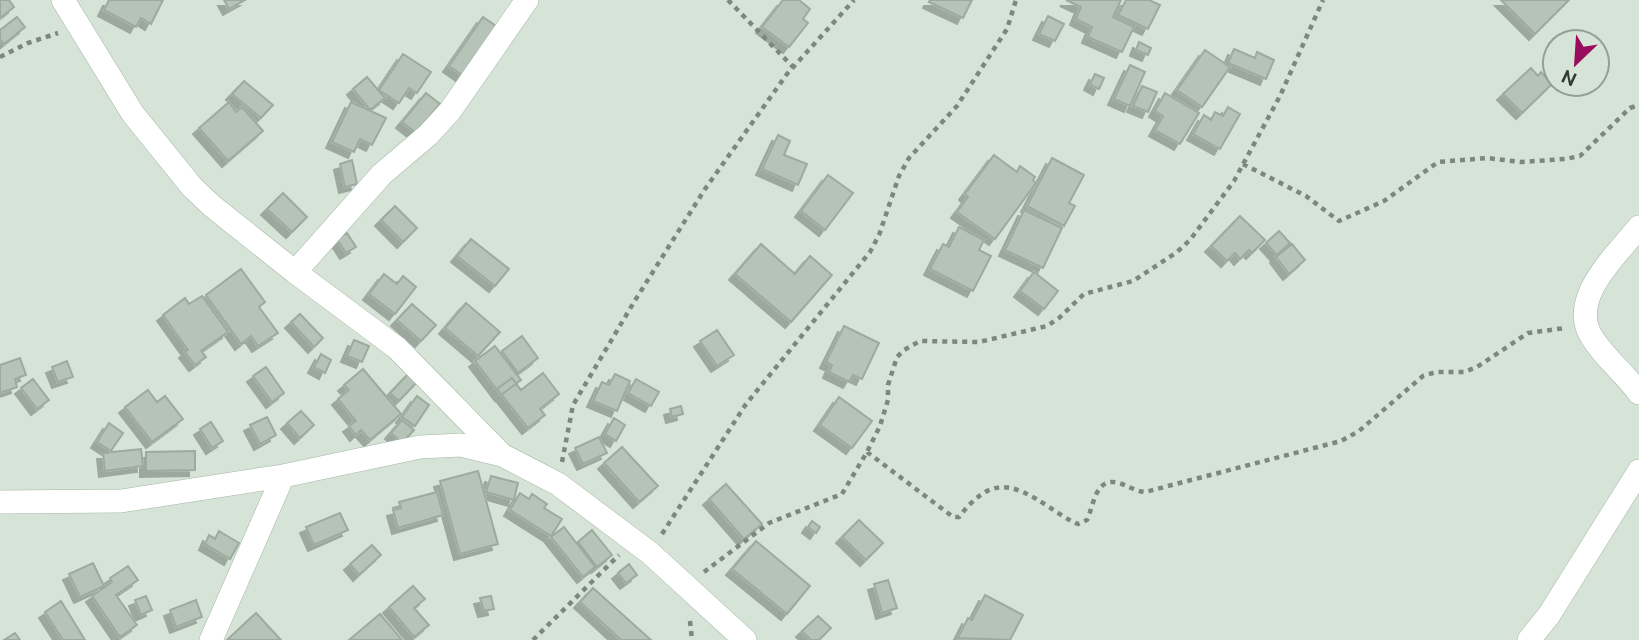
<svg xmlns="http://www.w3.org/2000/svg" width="1639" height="640" font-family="Ubuntu,sans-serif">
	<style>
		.building { fill: #b5c4b7; stroke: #9dab9e; stroke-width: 2; filter: url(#shadow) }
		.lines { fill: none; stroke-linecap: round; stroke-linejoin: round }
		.street-casing { stroke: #a7b5a9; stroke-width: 24 }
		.path { stroke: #7d877f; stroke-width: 4.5; stroke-dasharray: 5 5; stroke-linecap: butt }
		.street { stroke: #fff; stroke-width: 23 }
	</style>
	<defs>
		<filter id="shadow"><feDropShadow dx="-6" dy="6" stdDeviation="0" flood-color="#0004"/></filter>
	</defs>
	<rect width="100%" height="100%" fill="#d5e4d7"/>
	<!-- building -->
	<path class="building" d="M0,0H9L14,7L0,18Z
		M109,0H163L151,24L141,18L136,27L104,10Z
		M224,0H245L229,9Z
		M783,0H799L810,9L803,19L808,23L789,47L762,27Z
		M930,0H972L963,18L929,2Z
		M1066,0H1121L1113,17L1134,27L1122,52L1088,37L1092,27L1076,19L1081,7Z
		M1126,0H1149L1160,5L1148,29L1118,15Z
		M1501,0H1569L1535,34Z
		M1048,16L1064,24L1055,41L1039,34Z
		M17,17L25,27L4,44L0,39V30Z
		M483,17L496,26L462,75L449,66Z
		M1139,42L1151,48L1148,55L1136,50Z
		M1234,49L1255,58L1257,52L1274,60L1266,79L1228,63Z
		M1205,50L1230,67L1202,107L1177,90Z
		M403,54L431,72L417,93L409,88L399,103L379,90Z
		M1130,65L1145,72L1130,106L1114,99Z
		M1531,68L1538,76L1541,72L1552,84L1522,113L1503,94Z
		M1095,74L1104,78L1099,89L1090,84Z
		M367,77L385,98L370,110L353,89Z
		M244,81L273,105L261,118L232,94Z
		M1142,86L1157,92L1148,112L1133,106Z
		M426,93L440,104L416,133L402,122Z
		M1165,93L1199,113L1180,144L1155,130L1163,116L1155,111Z
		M229,102L236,112L242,107L263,131L228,161L199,128Z
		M351,102L386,118L372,145L360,139L354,152L332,142Z
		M1228,107L1240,114L1220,149L1193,134L1204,115L1211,120L1215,112L1223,116Z
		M778,135L790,141L784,155L807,164L798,185L762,169Z
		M994,155L1017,172L1020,166L1035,177L1033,180L1036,183L995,239L957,212L968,197L965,194Z
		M1052,158L1084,175L1069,203L1075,206L1064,226L1027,206Z
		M352,160L357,184L345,187L340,164Z
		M828,175L853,193L825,230L801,211Z
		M283,193L307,217L292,232L267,209Z
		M395,206L417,228L403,242L381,220Z
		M1024,210L1062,228L1043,268L1005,250Z
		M1240,216L1265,240L1252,253L1249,250L1240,259L1235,253L1227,261L1211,246Z
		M959,227L984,240L979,250L991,256L973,291L930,269L943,244L949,247Z
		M1279,231L1290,243L1277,255L1266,243Z
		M347,233L356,247L346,253L337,239Z
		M471,239L509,269L495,286L457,256Z
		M761,244L795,274L810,256L832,275L791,322L735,274Z
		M1292,244L1305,260L1289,274L1276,257Z
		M241,269L265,302L259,307L278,333L258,346L251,336L241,344L206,295Z
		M1034,272L1058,291L1044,309L1020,291Z
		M384,274L397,284L403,276L416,287L395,314L369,294Z
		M202,296L228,332L201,351L206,357L195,365L185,352L188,350L163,315L185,298L189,304Z
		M466,303L500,332L478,356L445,328Z
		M412,304L436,325L421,341L397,320Z
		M300,314L323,338L314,347L291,322Z
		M844,326L879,343L862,379L853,375L849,382L829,372L832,365L826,362Z
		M717,330L734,355L717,366L700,341Z
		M522,336L538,358L518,373L502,351Z
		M354,340L369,346L362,362L347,356Z
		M495,346L521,380L501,395L475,361Z
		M321,354L331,360L325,373L314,367Z
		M20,358L26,375L15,379L17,387L0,393V365Z
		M67,361L73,377L58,382L52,367Z
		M266,367L284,393L272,402L253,376Z
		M363,369L401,414L370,440L361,430L356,435L349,426L356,421L338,399L349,390L344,385Z
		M409,373L418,381L399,401L390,393Z
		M543,373L559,394L540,409L545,415L528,428L497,389L512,378L521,390Z
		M615,374L630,381L617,411L593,401L602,382L609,385Z
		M33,379L49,400L37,409L21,388Z
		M636,379L659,392L651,406L628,393Z
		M148,390L157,402L165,396L183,419L152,442L125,407Z
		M417,396L429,405L415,426L402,417Z
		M839,397L872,421L852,448L820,425Z
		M681,406L683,414L672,417L670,409Z
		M301,411L314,425L300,438L287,423Z
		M267,417L276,435L260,444L250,425Z
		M614,418L625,425L616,441L605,434Z
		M402,420L414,430L402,443L391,433Z
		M211,422L223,441L212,448L200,429Z
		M109,423L123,433L111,451L97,442Z
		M599,437L607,453L583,464L575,448Z
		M622,447L658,486L639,502L604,463Z
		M141,449L143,466L105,471L103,453Z
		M195,451V470L146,471V452Z
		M478,471L498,544L460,554L440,481Z
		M491,476L518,483L514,500L486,492Z
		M726,484L762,524L744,539L709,499Z
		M437,492L443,515L398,528L393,510L401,508L399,502Z
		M520,493L529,499L532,494L547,504L544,508L562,519L551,536L510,510Z
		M340,513L348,530L314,545L306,527Z
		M859,520L883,543L866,560L842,537Z
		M812,521L820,527L816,533L808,527Z
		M564,527L595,567L583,577L551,537Z
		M592,530L612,555L597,567L578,542Z
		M219,531L239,543L230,559L205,544L209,535L215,539Z
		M756,541L810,586L787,614L732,569Z
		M372,545L381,555L359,575L350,564Z
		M93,563L104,586L80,597L69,574Z
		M629,564L637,575L626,583L618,573Z
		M128,566L138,580L116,595L137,625L120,637L92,596L112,582L110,578Z
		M888,580L897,608L882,613L874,584Z
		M413,586L425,599L414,608L429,625L414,637L389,607Z
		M593,588L651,640H621L580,602Z
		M985,595L1023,615L1010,640L958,638L968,618L972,620Z
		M146,596L152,610L141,615L135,600Z
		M491,596L494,609L484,611L480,598Z
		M196,600L202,617L176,627L170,610Z
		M61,601L85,640H63L45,612Z
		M256,613L281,640H227Z
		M380,614L402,640H349Z
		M818,616L831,628L819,640H811L802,631Z
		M15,633L20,640H4Z"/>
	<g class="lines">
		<!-- street casing -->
		<g class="street-casing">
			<path id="street" d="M63,0L133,114L192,187L212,206L295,272L397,348L502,455
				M1639,227C1616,256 1566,300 1593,339C1606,359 1625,374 1639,393
				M295,272L382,174L428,135L450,111L527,0
				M0,502L121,501L283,476L420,447L461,445L502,455L558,484L650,553L745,640
				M211,640L283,476
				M1529,640L1549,615L1639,471"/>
		</g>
		<!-- path -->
		<path class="path" d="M728,0L793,67
			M0,57L28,43L58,33
			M1243,164L1306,196L1339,221L1384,201L1438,162L1487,158L1521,162L1565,159L1580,156L1630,108L1639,105
			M867,452L953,517H959C990,477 1010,481 1049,507C1058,513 1068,520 1078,524L1087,520C1094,505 1095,476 1119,483C1128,486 1135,491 1145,492L1341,441L1359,431L1423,376L1436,372H1464L1477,367L1528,333L1565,328
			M562,462L573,405L634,302L705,189L787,74L854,0
			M662,534L746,404L870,252L879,235L899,176L909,158L957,106L1007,29L1016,0
			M704,572L769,523L842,494L867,452L880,426L888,400V385L897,357L904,350L920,341L979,342L1047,326L1059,318L1084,294L1133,281L1177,252L1190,240L1234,181L1280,96L1323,0
			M690,621L692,640
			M533,640L619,555"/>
		<!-- street -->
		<use href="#street" class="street"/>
	</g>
	<!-- north arrow -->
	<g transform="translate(1576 63) rotate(205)"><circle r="33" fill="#d5e4d7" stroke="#949f95" stroke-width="2"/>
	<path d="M0-5L12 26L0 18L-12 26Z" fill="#990c5e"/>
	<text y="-10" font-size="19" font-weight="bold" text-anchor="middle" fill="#323833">N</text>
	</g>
</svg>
